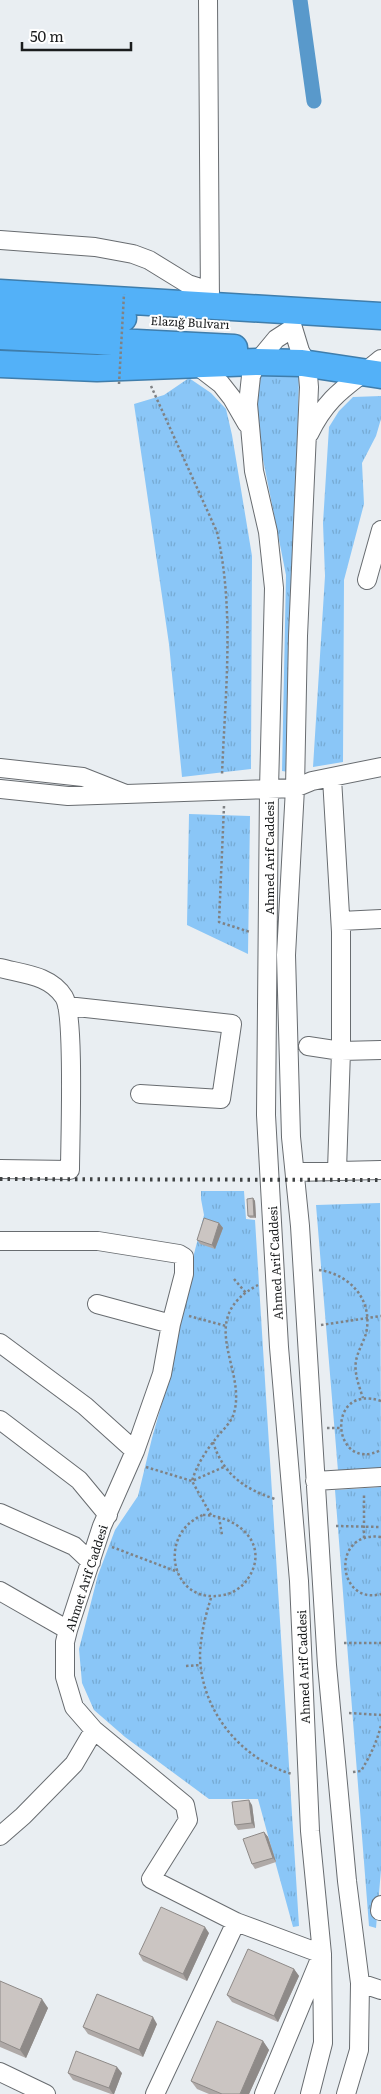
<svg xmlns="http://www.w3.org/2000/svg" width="381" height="2094" font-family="Literata,serif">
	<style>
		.grass { fill: url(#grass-tufts) }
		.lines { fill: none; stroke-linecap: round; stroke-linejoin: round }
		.canal { stroke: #5999cb; stroke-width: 15 }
		.minor-casing { stroke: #686c70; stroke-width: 20 }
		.highway-casing { stroke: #3f7dab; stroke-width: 29 }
		.path { stroke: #7f8285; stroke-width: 2.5; stroke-dasharray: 2.5 2.5; stroke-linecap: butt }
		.minor { stroke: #fff; stroke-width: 18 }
		.highway { stroke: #53b1f8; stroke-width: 26 }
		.rail { stroke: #3f4243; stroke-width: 4; stroke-dasharray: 2.5 5; stroke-linecap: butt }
		.path-bridge { stroke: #7f8285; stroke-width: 2.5; stroke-dasharray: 2.5 2.5; stroke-linecap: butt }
		.wall { fill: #afa9a7 }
		.shaded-wall { fill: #8e8a88 }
		.building { fill: #cbc5c2; stroke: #8e8a88 }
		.labels { text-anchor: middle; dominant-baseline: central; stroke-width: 4; stroke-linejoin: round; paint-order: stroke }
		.street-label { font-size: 12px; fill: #1a1c1d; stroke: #fff }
	</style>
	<defs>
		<pattern id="grass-tufts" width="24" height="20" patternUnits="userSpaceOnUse" patternTransform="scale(1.25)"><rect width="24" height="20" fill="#8ac6f7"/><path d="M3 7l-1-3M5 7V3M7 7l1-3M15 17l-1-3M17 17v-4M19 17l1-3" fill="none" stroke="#76aad3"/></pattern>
	</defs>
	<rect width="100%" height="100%" fill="#e9eef2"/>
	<!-- grass -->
	<path class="grass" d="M260,375L299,377L289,772L282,771L286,575L254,414L255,390Z
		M189,378L211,393L226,409L232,435L252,556L251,769L182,777L169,644L134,404L164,395Z
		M381,396V419L376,436L362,463L364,504L344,580L343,762L313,767L325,576L323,523L329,427L339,411L353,397Z
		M189,814L250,816L248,954L187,925Z
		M201,1191H244L246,1219L255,1220L299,1926L293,1927L258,1799H209L125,1737L94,1710L82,1683L79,1649L98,1575L115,1530L138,1496L152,1438L170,1375L176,1324L204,1215L201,1199Z
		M380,1203L381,1469L338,1471L316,1205Z
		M381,1487V1870L376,1928L369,1926L335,1490Z"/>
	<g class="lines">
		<!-- canal -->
		<path class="canal" d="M300,0L314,101"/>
		<!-- minor casing -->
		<g class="minor-casing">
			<path id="minor" d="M208,0L210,306
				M0,240L95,247L133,254L149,260L188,284L210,291
				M195,364L221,384L232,398L247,424
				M309,434C329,393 349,386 381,359
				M367,580L381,530
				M0,768L83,777L126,794L68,796L0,789
				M332,778L341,932V1051L337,1170
				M126,794L295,788L312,781L381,767
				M341,921L381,919
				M0,968C23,974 50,975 64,997C75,1014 70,1142 70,1170L0,1169
				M67,1006L232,1024L221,1099L140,1094
				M308,1046L341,1051L381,1050
				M295,1172L381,1170
				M0,1241H98L179,1254L184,1257V1274L171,1324L162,1374L135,1451L102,1526L68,1630L65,1642V1677L74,1707L94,1730L185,1805L188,1820L151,1879L236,1922L322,1954L264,2094
				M97,1304L171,1324
				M0,1343L85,1406L135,1451
				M0,1420L79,1480L108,1515
				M315,1481L381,1477
				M0,1513L74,1546L91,1562
				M0,1591L68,1630
				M0,1836L23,1816L74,1764L94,1730
				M380,1911L381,1905
				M360,1983L381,1990
				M0,2072L46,2094
				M155,2094L236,1922
				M310,2094L323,2043L322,1954L310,1831L299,1581L279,1347L266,1115L269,789L274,588L268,532L254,471L248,404L251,376L257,362L276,339L293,328L300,351L307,364L309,387L298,636L295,788L286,955L291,1137L300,1226L327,1665L347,1881L360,1983L359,2050L346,2094"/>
		</g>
		<!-- highway casing -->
		<g class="highway-casing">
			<path id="highway" d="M0,293L381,316
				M0,312L123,318
				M0,336L234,348
				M0,364L97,368L257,362L302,363L381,375"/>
		</g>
		<!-- path -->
		<path class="path" d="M151,386L217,532C235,611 225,695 222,775
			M224,806L219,922L250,932
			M319,1270C348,1274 371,1297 367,1328C366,1339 358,1349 356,1361C354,1373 359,1386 363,1398
			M234,1279L246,1293
			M189,1316L226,1326
			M321,1325L381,1316
			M381,1401C324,1382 332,1475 381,1450
			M327,1428H340
			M213,1442C223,1474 244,1489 275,1499
			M146,1467L192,1481L224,1467
			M203,1515C231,1515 265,1537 253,1569C248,1582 237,1593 223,1595C171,1606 156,1534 203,1515Z
			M211,1515L192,1481C196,1467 205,1452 214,1441C220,1432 231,1424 234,1413C247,1368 194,1319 258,1285
			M219,1517L222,1535
			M336,1526L381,1527
			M381,1537C330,1530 337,1606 381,1594
			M364,1538V1494
			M112,1547L178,1572
			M211,1598C205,1617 201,1634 200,1654C200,1709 240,1759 292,1774
			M344,1643H381
			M186,1666L201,1665
			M349,1713L381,1715
			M353,1772L361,1771C370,1756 377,1742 381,1725"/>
		<!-- minor -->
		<use href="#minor" class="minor"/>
		<!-- highway -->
		<use href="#highway" class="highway"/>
		<!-- rail -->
		<path class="rail" d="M0,1179L381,1180"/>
		<!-- path-bridge -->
		<path class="path-bridge" d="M119,384L124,294"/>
	</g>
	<!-- wall -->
	<path class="wall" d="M253,1198L255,1201L256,1218H250L248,1216Z
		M219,1223L223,1228L215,1249L200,1244L197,1240Z
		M252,1805L255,1828L238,1830L235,1825Z
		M264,1832L268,1837L276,1862L255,1869L252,1864Z
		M209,1933L187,1981L143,1961L139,1954Z
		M294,1969L299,1976L278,2022L232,2002L227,1995Z
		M0,1981L48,2008L26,2058L0,2047Z
		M157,2024L143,2057L88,2034L83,2027Z
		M263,2041L269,2050L249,2094H209L197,2089L191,2081Z
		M68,2073H122L114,2094H111L73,2080Z"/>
	<!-- shaded-wall -->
	<path class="shaded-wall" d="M253,1198L255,1201L256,1218L254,1216Z
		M219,1223L223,1228L215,1249L212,1245Z
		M249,1800L252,1805L255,1828L252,1823Z
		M264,1832L268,1837L276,1862L273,1858Z
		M205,1927L209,1933L187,1981L183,1974Z
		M294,1969L299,1976L278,2022L274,2016Z
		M42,1999L48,2008L26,2058L20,2050Z
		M153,2017L157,2024L143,2057L139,2050Z
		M263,2041L269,2050L249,2094H240Z
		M117,2067L122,2073L114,2094H113L109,2088Z"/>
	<!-- building -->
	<path class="building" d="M253,1198L254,1216H248L247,1199Z
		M204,1218L219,1223L212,1245L197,1240Z
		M249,1800L252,1823L235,1825L232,1802Z
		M264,1832L273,1858L252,1864L243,1839Z
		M161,1907L205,1927L183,1974L139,1954Z
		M248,1949L294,1969L274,2016L227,1995Z
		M0,1981L42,1999L20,2050L0,2041Z
		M97,1994L153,2017L139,2050L83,2027Z
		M217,2021L263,2041L240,2094H222L191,2081Z
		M76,2051L117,2067L109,2088L68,2073Z"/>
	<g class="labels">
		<!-- street labels -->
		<g class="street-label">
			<text transform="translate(190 322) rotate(3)">Elazığ Bulvarı</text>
			<text transform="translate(269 858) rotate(-90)">Ahmed Arif Caddesi</text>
			<text transform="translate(275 1263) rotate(-93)">Ahmed Arif Caddesi</text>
			<text transform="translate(86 1578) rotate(-72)">Ahmet Arif Caddesi</text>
			<text transform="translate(303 1667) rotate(-92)">Ahmed Arif Caddesi</text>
		</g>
	</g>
	<!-- scale -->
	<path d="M22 42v8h109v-8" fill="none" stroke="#1a1c1d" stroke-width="2.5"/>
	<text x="30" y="42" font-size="15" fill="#1a1c1d" stroke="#ffffff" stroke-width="4" paint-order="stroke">50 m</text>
</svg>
